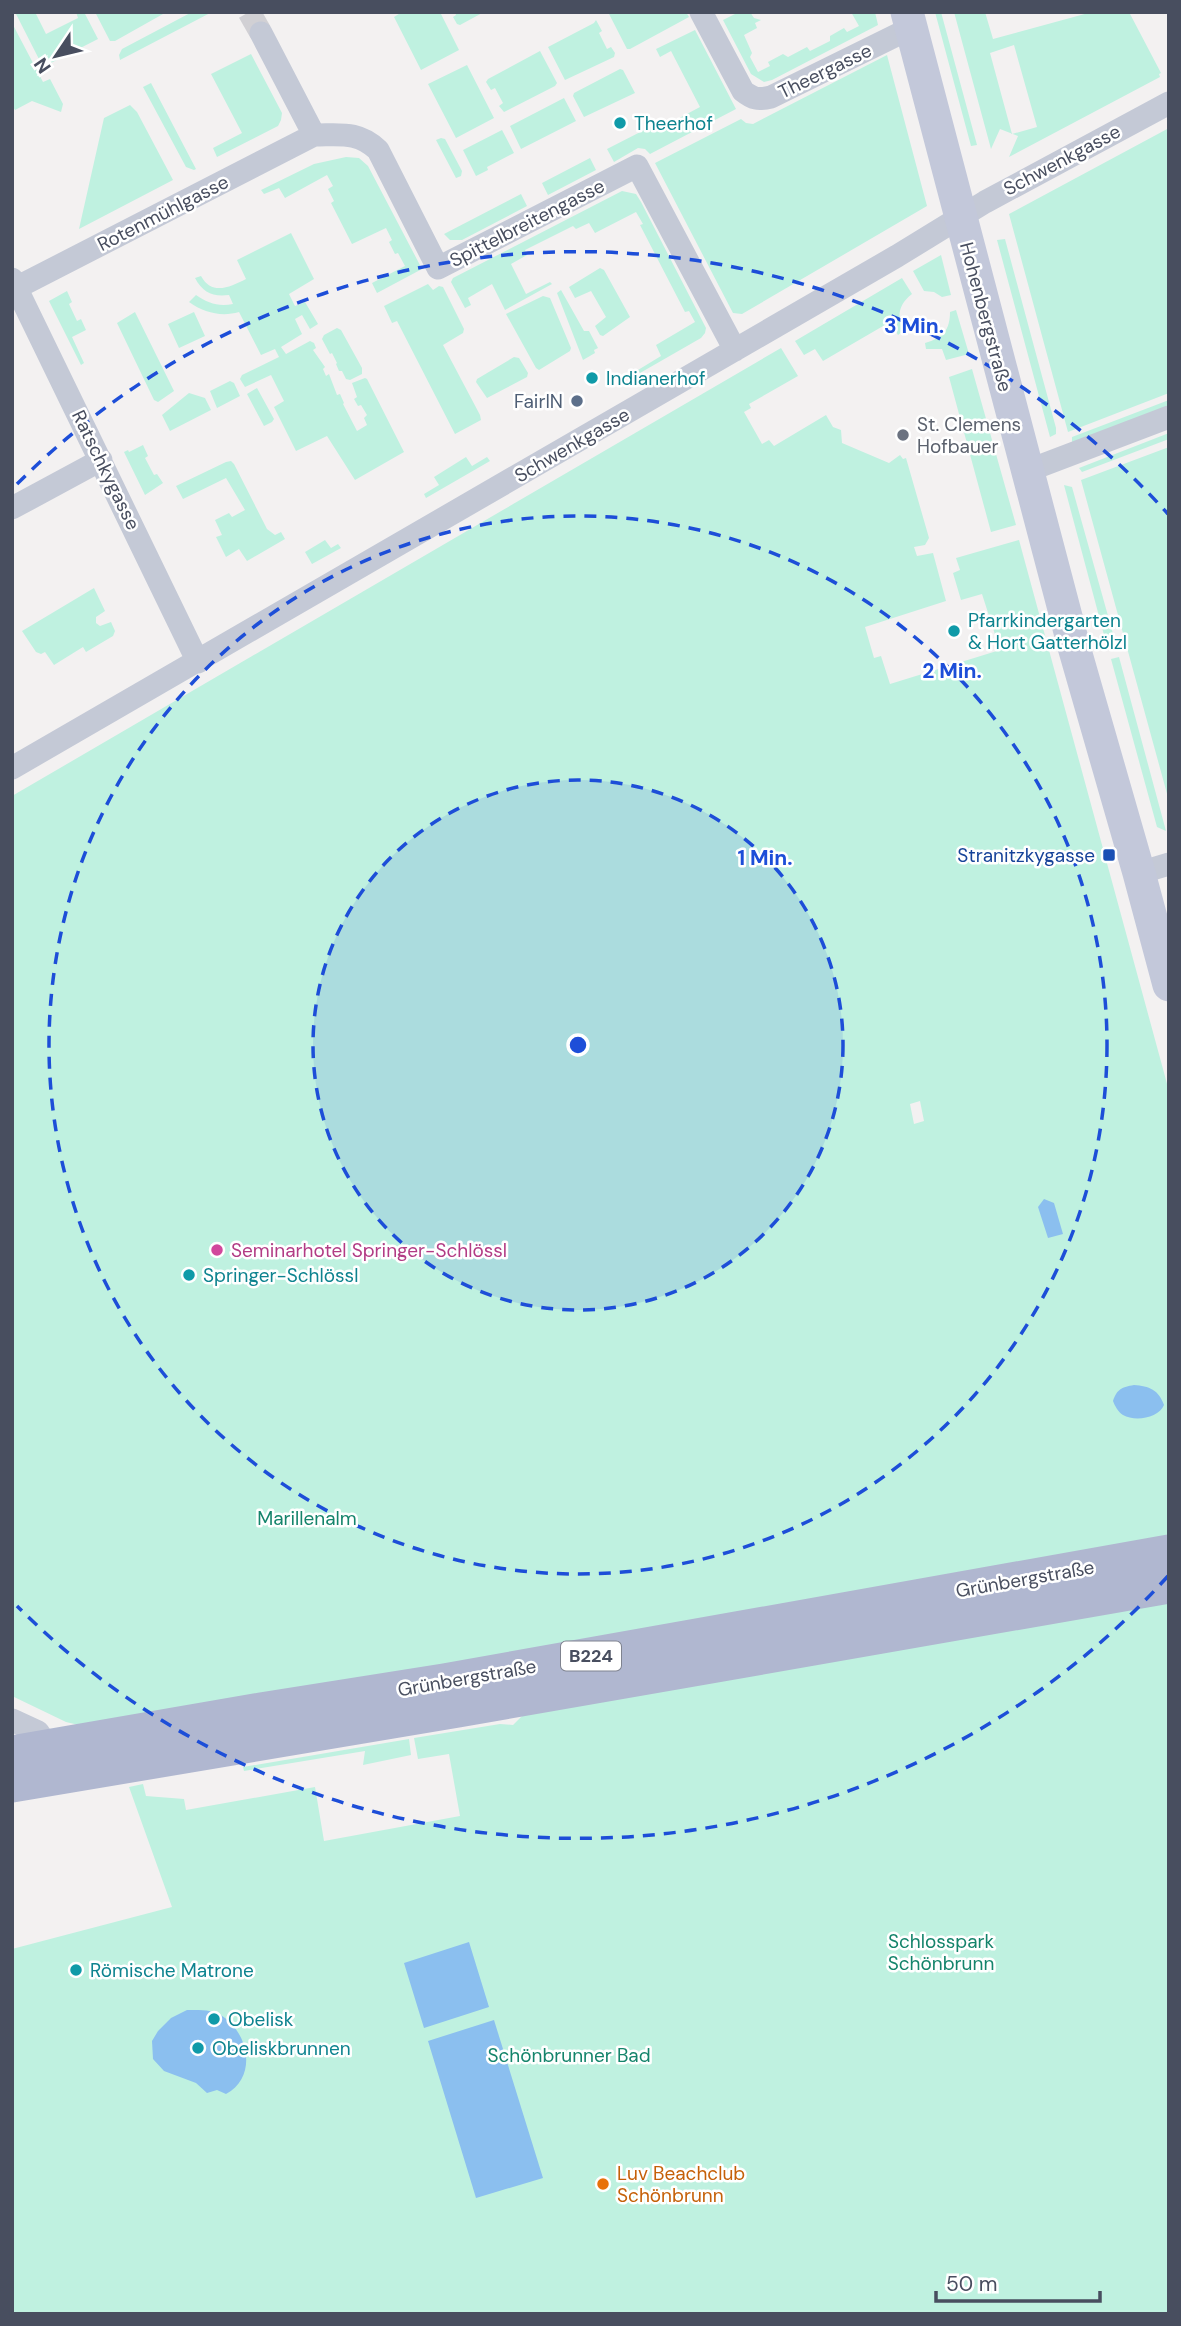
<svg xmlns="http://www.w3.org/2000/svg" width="1181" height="2326" font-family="'DM Sans',sans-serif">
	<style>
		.green { fill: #bff1e0; fill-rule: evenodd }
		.water { fill: #8bbfef }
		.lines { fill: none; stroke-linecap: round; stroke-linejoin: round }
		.street-tunnel { stroke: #d1d0d4; stroke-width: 23; stroke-dasharray: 23 11; stroke-linecap: butt }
		.street { stroke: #c4c9d6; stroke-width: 23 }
		.secondary { stroke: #c3c8da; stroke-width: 33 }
		.primary { stroke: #b0b7d0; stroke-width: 37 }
		.ring { fill: none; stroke: #1d4ed8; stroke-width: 3.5; stroke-dasharray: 12 9 }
		.culture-dot { fill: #0f9aa8; stroke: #fff; stroke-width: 2.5 }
		.service-dot { fill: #5c6f8a; stroke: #fff; stroke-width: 2.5 }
		.worship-dot { fill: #6b7280; stroke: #fff; stroke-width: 2.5 }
		.transit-dot { fill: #1a4fb4; stroke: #fff; stroke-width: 2.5 }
		.hotel-dot { fill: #d1479c; stroke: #fff; stroke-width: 2.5 }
		.food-dot { fill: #e8710a; stroke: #fff; stroke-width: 2.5 }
		.labels { text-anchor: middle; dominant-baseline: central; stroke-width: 5; stroke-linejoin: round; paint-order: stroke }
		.shield { fill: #fff; stroke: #7f838f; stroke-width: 2 }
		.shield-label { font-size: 18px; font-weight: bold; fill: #484e5f }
		.street-label { font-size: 19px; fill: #484e5f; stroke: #fff }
		.culture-label { font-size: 19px; fill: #0d838f; stroke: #fff; text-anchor: start }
		.service-label { font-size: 19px; fill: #4e5e75; stroke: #fff; text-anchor: end }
		.worship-label { font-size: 19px; fill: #5b616d; stroke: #fff; text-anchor: start }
		.transit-label { font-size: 19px; fill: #164399; stroke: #fff; text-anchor: end }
		.hotel-label { font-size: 19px; fill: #b23c85; stroke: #fff; text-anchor: start }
		.park-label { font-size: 19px; fill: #14846b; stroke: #fff }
		.food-label { font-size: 19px; fill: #c56008; stroke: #fff; text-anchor: start }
		.centre { fill: #1d4ed8; stroke: #fff; stroke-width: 3.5 }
		.ring-label { font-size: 21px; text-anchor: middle; font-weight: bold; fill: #1d4ed8; stroke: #fff; stroke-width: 5; stroke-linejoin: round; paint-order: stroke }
	</style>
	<rect width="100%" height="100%" fill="#f3f1f1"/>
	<!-- green -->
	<path class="green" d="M15,12H35L46,34L78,18L76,12H84L98,39L43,67Z
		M95,12H162L163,14L115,41H110Z
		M192,12H212L120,60L119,55L122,49Z
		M402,12H440L459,50L421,70L394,17Z
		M455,12H484L460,25L457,24L453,17L456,15Z
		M608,12H686L689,17L630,49H627Z
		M739,12H750L754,18L761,20L755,23L757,28L744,35L752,53L750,57L758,72L770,66L768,62L783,54L788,57L807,47L810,51L830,41V36L844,28L847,32L859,26L851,12H875L878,25L772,80L764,82L751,74L723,20Z
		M935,12H941L977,145L971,146Z
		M954,12H985L993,39L1092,12H1129L1161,73L1159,74L1160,77L1009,157L1018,136L1000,129L991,149ZM1014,45L1037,127L1012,134L990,53Z
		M596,20L602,31L599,33L607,49L611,47L615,53L614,57L565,80L548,47L594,23Z
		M12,23L43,82L50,79L63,104L61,112L32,101L15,110L12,105Z
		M695,30L736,109L650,154L645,149L638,148L614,162L607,149L652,126L655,131L700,107L671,51L660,57L656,49Z
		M540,51L557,83L555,86L504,112L499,106L503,103L495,88L491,90L486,82L488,79Z
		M251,54L282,113L281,120L278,126L217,157L213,148L242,133L211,74Z
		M887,55L927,206L742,314L733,313L655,163L741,119L746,123L753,124Z
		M467,65L494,118L456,138L428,84Z
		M620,69L623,70L635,93L584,117L573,96L574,93Z
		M151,83L196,169L194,170L186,167L143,87Z
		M564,98L576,121L521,149L510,126Z
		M130,105L137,112L173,180L79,229L104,118Z
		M1169,128V393L1068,432L1009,214Z
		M502,130L514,153L487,167L488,170L476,176L463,150Z
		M441,138L445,139L462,171L461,176L456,178L436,140Z
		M346,157L359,158L368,166L422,269L377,293L372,283L405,266L398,253L395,254L389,242L392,240L386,228L352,244L331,203L334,201L328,189L333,186L327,175L285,198L279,188L264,194L261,190L314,164Z
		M590,158L596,170L548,195L542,183Z
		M622,191L636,194L641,202L706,328L705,333L701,338L640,373L638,370L661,356L656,345L695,322L689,311L685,312L640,225L643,224L636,212L595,233L589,223L576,229L573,226L525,250L527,255L511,264L526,294L550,282L552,284L505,310L492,284L468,298L471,305L465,308L451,282L453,278Z
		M521,194L527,206L462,240H450L444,234Z
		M291,233L314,279L289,294L295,306L305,302L318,324L310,329L302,315L295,319L302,334L281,347L286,354L310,341L314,343L316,348L313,350L325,367L323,369L326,376L329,374L337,395L340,394L344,403L343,404L357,431L367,425L364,418L367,415L361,405L358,406L354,399L357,397L352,383L365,378L367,379L404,452L355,480L327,436L296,451L274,407L284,401L271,375L245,387L240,379L242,375L279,357L275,349L261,355L239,312C222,317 204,313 189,302L196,295C208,303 218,307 233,304L229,295C213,297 203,293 195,278L201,276C212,296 230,287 246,279L237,260Z
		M1005,239L1056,428V434L1050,437L997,240Z
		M941,255L951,295L942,297L934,292L924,291L913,271Z
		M600,268L604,270L630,317L603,336L600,335L595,326L606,317L591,291L575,298L569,287Z
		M902,278L912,294C898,305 897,316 903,331L898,335L890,322L823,361L815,349L804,355L795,341Z
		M428,284L433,290L439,286L443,287L464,329L463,333L443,345L480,415L481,420L455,434L397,321L392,323L384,306Z
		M561,290L584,331H589L598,348L594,350L595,353L583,360L557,293Z
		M67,291L72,302L69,304L77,321L81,319L86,330L72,337L84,363L81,365L49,301Z
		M543,296L550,298L571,348L570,351L539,370L536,368L506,314Z
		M956,310L969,354L946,360L942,349H926L925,343C943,338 950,330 950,312Z
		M135,312L174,391L158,402L154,400L117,323Z
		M194,312L205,336L179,348L168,324Z
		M337,328L341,330L362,368V374L350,380L346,379L342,371H339L336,364L337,363L332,353L330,354L322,339L324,335Z
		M781,348L798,376L749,404L751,408L744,412L762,444L769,440L774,446L826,415L833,427L841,430L842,443L889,463L900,455L903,459L906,458L929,538L925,545L914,547L917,556L933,553L946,601L865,627L874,658L881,656L890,684L1000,650L982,594L961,600L953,573L960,570L956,558L1019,540L1169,1091V1540L87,1727L66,1722L12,1696V796ZM920,1101L924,1121L914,1124L910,1104Z
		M514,357L519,358L528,373L527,377L487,398L476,382L477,379Z
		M972,369L1016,525L991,532L949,377Z
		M230,381L234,383L240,396L217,408L210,391Z
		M257,388L274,419L272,422L264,426L247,394Z
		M189,393L205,398L211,410L170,431L162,415Z
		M1169,400V406L1072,443V437Z
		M1169,433V439L1082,472L1079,468Z
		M143,445L148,456L145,458L154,475L157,474L163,483L145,495L124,452L128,450L129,452Z
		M1169,447V801L1081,480Z
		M466,457L472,466L487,457L490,461L426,498L424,494L439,485L434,477Z
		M231,461L234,464L267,529L275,535L281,532L285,539L247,561L239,549L226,557L216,537L222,535L215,520L229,513L232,517L245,510L226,478L183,499L176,486L226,462Z
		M1064,485L1072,487L1117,648L1108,650Z
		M325,540L331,548L338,544L341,548L312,564L305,552Z
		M94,588L105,611L96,617V623L100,626L111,622L115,631L113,636L86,652L83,647L54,665L45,652L41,654L36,652L22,631Z
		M1119,657L1166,831L1157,827L1111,659Z
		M1169,1602V2314H12V1949L172,1907L129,1787L143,1784L146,1796L184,1799L186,1810L315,1787L324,1841L460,1816L449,1754L418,1759L414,1738L500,1724L513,1725L523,1715Z
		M409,1739L411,1755L363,1765L365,1751L244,1771L243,1767Z"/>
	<!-- water -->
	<path class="water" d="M1044,1199L1054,1203L1063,1234L1048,1238L1038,1207Z
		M1134,1385C1149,1386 1159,1390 1164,1405C1159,1418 1135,1422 1123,1415C1118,1412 1115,1406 1113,1401C1117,1389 1122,1387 1134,1385Z
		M469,1942L489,2007L424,2028L404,1963Z
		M187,2010C201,2010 214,2009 225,2018C250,2037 256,2078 226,2094L217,2090L207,2093L196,2083L164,2071L153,2059L152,2041L158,2031L171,2018Z
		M494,2020L543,2178L476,2198L428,2041Z"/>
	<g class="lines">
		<!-- street-tunnel -->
		<path class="street-tunnel" d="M249,12L261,33"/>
		<!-- street -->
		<path class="street" d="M701,12L743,91C753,99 758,100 771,97L911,28
			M261,33L314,135
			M12,279L198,662
			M12,290L314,135C341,135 358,131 378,150L438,268L637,166L735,350
			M1027,471L1169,417
			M12,508L101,460
			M12,768L897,256L985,202L1169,103
			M1139,873L1169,864
			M12,1720L38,1732L49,1748"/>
		<!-- secondary -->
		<path class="secondary" d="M907,12L1074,647L1139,873L1169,985"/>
		<!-- primary -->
		<path class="primary" d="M12,1754L261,1711L444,1682L1169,1553
			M12,1784L458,1709L1169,1585"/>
	</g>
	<!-- distance rings -->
	<circle cx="578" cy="1045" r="265" fill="#1d4ed8" fill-opacity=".12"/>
	<g class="ring">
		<circle cx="578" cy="1045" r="265"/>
		<circle cx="578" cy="1045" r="529"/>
		<path d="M1168 1576A794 794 0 0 1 17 1606M17 484A794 794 0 0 1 1168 514"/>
	</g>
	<!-- markers -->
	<g class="culture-dot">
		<circle cx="620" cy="123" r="7"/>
		<circle cx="592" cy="378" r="7"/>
		<circle cx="954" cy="631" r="7"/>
		<circle cx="189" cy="1275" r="7"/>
		<circle cx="76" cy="1970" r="7"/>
		<circle cx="214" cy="2019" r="7"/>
		<circle cx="198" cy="2048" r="7"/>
	</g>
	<circle class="service-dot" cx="577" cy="401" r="7"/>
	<circle class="worship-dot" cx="903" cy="435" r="7"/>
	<rect class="transit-dot" x="1102" y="848" width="14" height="14" rx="3.5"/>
	<circle class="hotel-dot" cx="217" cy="1250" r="7"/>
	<circle class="food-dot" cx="603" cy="2184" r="7"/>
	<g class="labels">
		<!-- shield labels -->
		<rect class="shield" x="561" y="1641.5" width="60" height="29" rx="5"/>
		<g class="shield-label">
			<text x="591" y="1656">B224</text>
		</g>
		<!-- street labels -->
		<g class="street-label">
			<text transform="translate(825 71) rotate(-26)">Theergasse</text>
			<text transform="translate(1062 160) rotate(-28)">Schwenkgasse</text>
			<text transform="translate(163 213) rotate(-27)">Rotenmühlgasse</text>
			<text transform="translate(527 223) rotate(-27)">Spittelbreitengasse</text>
			<text transform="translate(986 317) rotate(75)">Hohenbergstraße</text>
			<text transform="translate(572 445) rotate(-30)">Schwenkgasse</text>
			<text transform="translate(106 470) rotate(64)">Ratschkygasse</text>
			<text transform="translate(1025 1579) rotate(-10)">Grünbergstraße</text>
			<text transform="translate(467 1678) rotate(-10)">Grünbergstraße</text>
		</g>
		<!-- culture labels -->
		<g class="culture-label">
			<text x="634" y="123">Theerhof</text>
			<text x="606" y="378">Indianerhof</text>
			<text x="968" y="620">Pfarrkindergarten<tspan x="968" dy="22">&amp; Hort Gatterhölzl</tspan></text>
			<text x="203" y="1275">Springer-Schlössl</text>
			<text x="90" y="1970">Römische Matrone</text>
			<text x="228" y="2019">Obelisk</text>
			<text x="212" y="2048">Obeliskbrunnen</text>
		</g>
		<!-- service labels -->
		<g class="service-label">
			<text x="563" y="401">FairIN</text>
		</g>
		<!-- worship labels -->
		<g class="worship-label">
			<text x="917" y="424">St. Clemens<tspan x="917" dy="22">Hofbauer</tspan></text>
		</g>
		<!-- transit labels -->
		<g class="transit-label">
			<text x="1095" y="855">Stranitzkygasse</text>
		</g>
		<!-- hotel labels -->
		<g class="hotel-label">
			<text x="231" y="1250">Seminarhotel Springer-Schlössl</text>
		</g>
		<!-- park labels -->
		<g class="park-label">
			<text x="307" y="1518">Marillenalm</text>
			<text x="941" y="1941">Schlosspark<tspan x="941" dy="22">Schönbrunn</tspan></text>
			<text x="569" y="2055">Schönbrunner Bad</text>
		</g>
		<!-- food labels -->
		<g class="food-label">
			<text x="617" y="2173">Luv Beachclub<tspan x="617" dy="22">Schönbrunn</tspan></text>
		</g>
	</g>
	<circle cx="578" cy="1045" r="10" class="centre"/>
	<g class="ring-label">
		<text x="914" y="333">3 Min.</text>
		<text x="952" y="678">2 Min.</text>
		<text x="765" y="865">1 Min.</text>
	</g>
	<!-- border -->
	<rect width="1181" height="2326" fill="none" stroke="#484e5f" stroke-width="28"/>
	<!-- north arrow -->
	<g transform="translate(56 56) rotate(235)" stroke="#ffffff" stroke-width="5" paint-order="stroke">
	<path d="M0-5L12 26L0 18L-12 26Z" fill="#484e5f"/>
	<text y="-10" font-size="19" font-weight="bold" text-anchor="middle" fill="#484e5f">N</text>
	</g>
	<!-- scale -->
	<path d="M936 2291v10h164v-10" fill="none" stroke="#484e5f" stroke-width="3.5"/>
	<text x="946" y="2291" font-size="21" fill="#484e5f" stroke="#ffffff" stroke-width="5" paint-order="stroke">50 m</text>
</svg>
